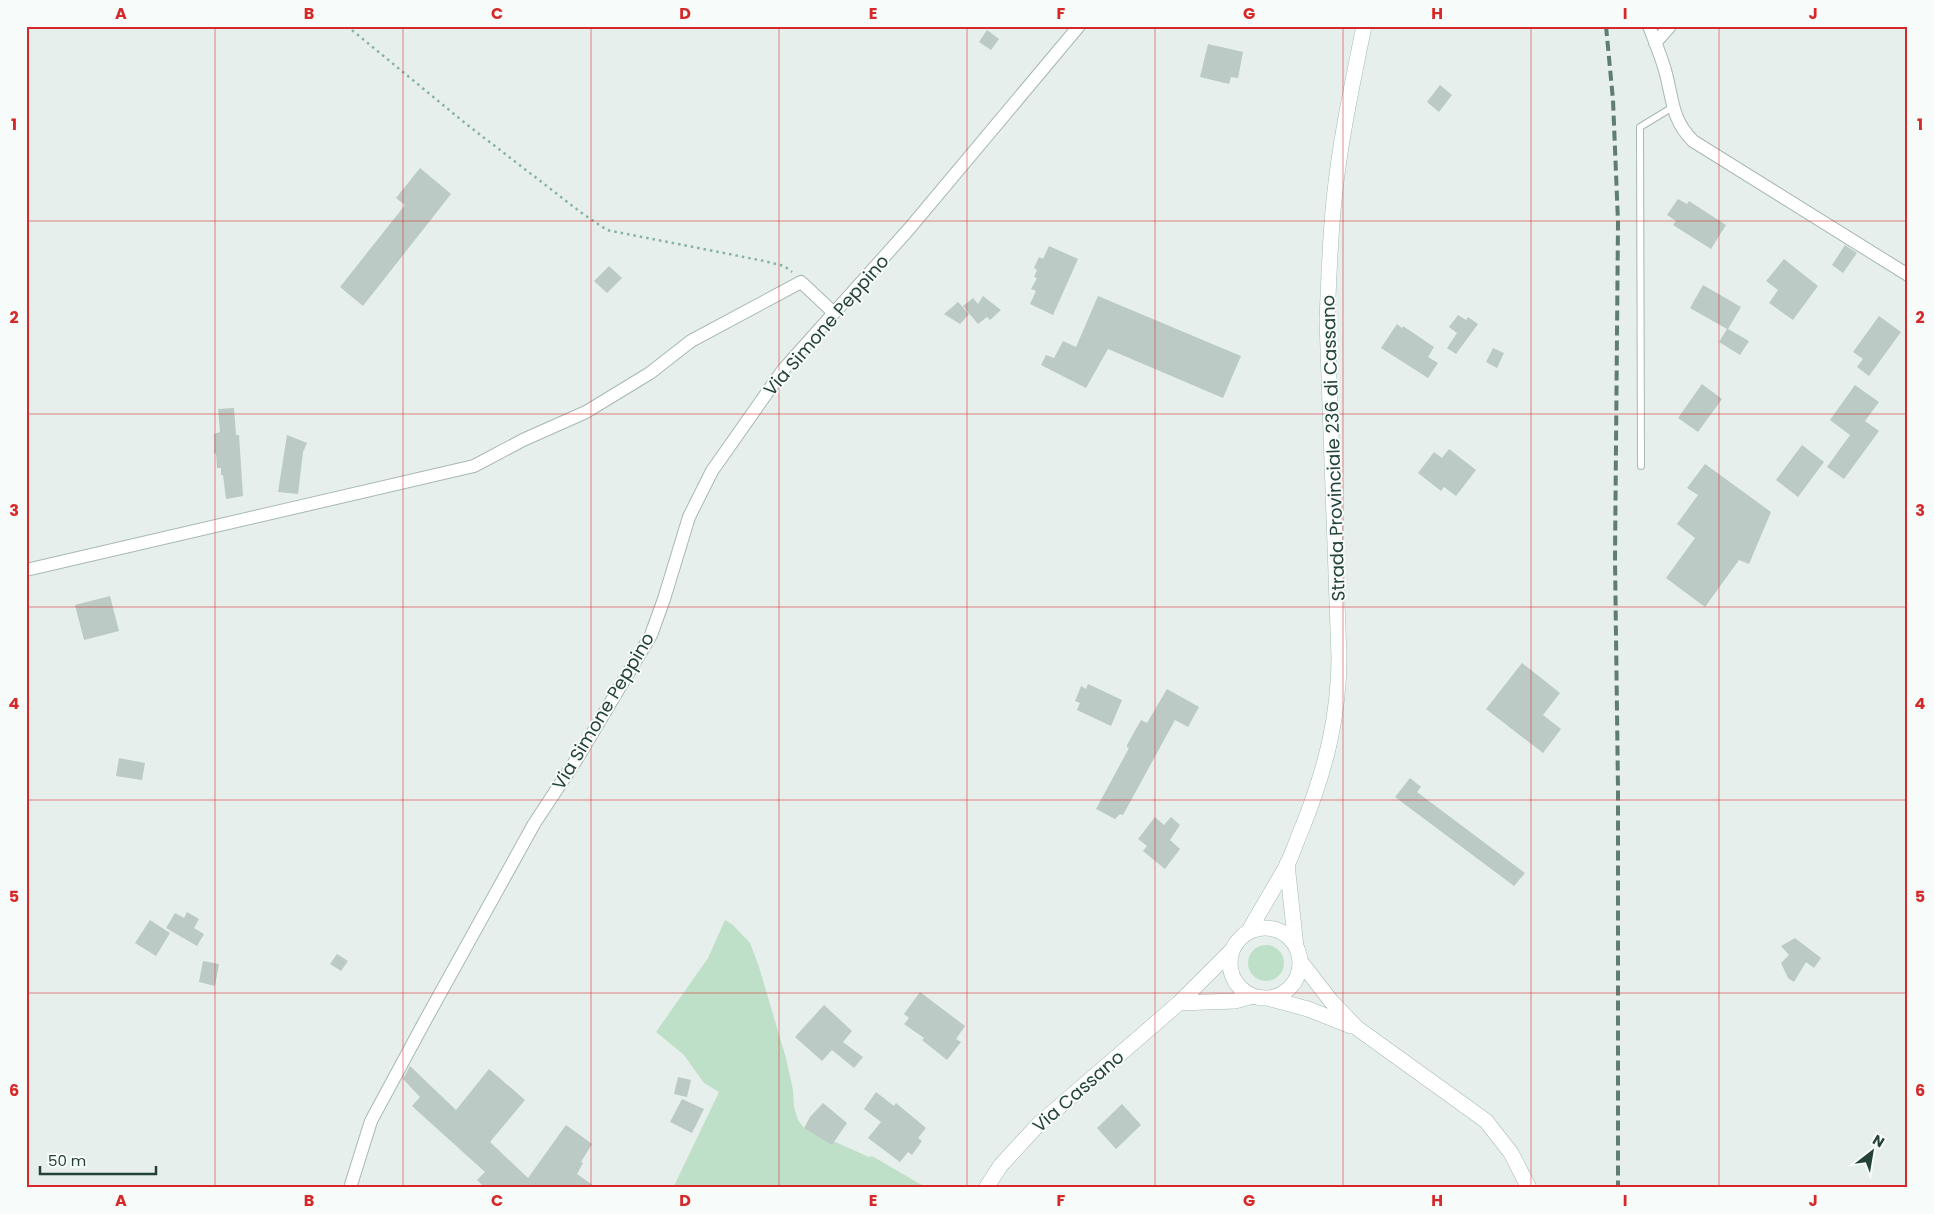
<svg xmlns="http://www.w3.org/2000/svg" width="1934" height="1214" font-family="Poppins,sans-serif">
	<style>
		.green { fill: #bfe0c8 }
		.building { fill: #bbcac4 }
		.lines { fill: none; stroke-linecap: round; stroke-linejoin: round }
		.lane-casing { stroke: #a8b8b2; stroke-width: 8 }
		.street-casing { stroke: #a8b8b2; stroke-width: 14 }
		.secondary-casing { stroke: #a4bbb3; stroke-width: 16 }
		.path { stroke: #86b3a5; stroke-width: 2.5; stroke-dasharray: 2.5 4; stroke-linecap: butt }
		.lane { stroke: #fff; stroke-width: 6 }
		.street { stroke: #fff; stroke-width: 12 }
		.secondary { stroke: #fff; stroke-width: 15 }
		.rail { stroke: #5f7d75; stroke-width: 4; stroke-dasharray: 10 5; stroke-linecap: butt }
		.grid { fill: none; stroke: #d62828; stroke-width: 1; stroke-opacity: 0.55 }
		.labels { text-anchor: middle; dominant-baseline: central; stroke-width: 4; stroke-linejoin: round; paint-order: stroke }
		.street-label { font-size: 18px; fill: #24423a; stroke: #f7fbf9 }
		.neatline { fill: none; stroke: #d62828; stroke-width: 2 }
		.grid-label { font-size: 16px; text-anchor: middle; font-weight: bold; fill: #d62828 }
	</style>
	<rect width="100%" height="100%" fill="#e6efeb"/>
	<!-- green -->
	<path class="green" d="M725,920L733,925L750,943L759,967L786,1058L793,1090L794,1107L798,1120L804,1128L869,1157L872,1156L927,1188H673L719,1092L704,1083L684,1055L656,1032L708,958Z
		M1248 963a18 18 0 1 1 36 0a18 18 0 1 1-36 0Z"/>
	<!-- building -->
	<path class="building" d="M987,30L999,39L991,50L979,42Z
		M1208,44L1243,52L1238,78L1231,77L1229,84L1200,77Z
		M1440,85L1452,95L1439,112L1427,102Z
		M420,168L451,194L363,306L340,287L405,205L396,198Z
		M1678,199L1687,204L1689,201L1726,225L1711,249L1673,225L1676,221L1667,215Z
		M1845,245L1857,253L1843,273L1832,265Z
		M1049,246L1078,259L1053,315L1030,304L1036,291L1031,289L1037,278L1034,277L1037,270L1034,268L1039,257L1043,259Z
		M1784,259L1818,286L1793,320L1769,303L1778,290L1766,281Z
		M609,266L622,278L607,293L594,281Z
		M1703,285L1741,307L1728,329L1749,341L1740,355L1719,342L1727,329L1690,308Z
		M983,296L1001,310L990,320L987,317L978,324L963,306L973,298L978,304Z
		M1098,296L1241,356L1223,398L1108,349L1086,388L1041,365L1046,355L1054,358L1063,341L1076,347Z
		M958,302L969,314L960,324L944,314Z
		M1458,315L1466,320L1468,317L1478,324L1456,354L1447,348L1457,333L1449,327Z
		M1879,316L1901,332L1869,376L1857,367L1863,359L1853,352Z
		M1397,324L1402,328L1403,326L1434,347L1428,357L1438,363L1428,378L1381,348Z
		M1493,348L1504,353L1497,368L1486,362Z
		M1702,384L1722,399L1698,432L1678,418Z
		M1855,385L1879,402L1865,421L1879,431L1844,479L1827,467L1850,435L1830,420Z
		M234,408L236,435H239L243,496L226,499L223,475H221V468H217L216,453L214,454V434L220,432L218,409Z
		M287,435L307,443L303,452L298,494L278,492Z
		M1802,445L1824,462L1798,497L1776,480Z
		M1449,449L1476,470L1456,496L1444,487L1441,491L1418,473L1434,452L1442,458Z
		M1705,464L1771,512L1749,564L1739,560L1705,607L1666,578L1695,538L1677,524L1698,495L1687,488Z
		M110,596L119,631L84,640L75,605Z
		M1522,663L1560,693L1543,715L1561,729L1543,753L1486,709Z
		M1088,684L1122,700L1111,726L1077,710L1080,703L1075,701L1081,686L1086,689Z
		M1167,689L1199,707L1188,727L1175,720L1123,815L1120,814L1115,819L1096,809L1129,748L1127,747V745L1141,720L1147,723Z
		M119,758L145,763L142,780L116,776Z
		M1410,778L1421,787L1417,792L1525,873L1514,886L1395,797Z
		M1155,817L1164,825L1171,817L1180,825L1170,840L1180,849L1165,869L1143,851L1147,846L1138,839Z
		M187,912L199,919L194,928L204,934L197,946L166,928L175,913L184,918Z
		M150,920L170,933L156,956L135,943Z
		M1795,938L1821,958L1814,968L1806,962L1794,982L1788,978L1781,963L1789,955L1781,946Z
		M337,954L348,961L341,971L330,964Z
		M203,961L219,964L215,986L199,982Z
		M920,992L965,1026L956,1039L961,1042L947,1060L922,1040L924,1038L904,1024L909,1018L904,1014Z
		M824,1005L852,1031L843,1042L863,1057L854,1068L832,1050L822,1061L795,1037Z
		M410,1066L456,1110L489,1069L525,1100L490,1142L528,1178L566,1125L592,1144L581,1162L583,1163L577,1174L597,1188H485L477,1180L485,1172L412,1106L420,1097L403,1079Z
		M678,1077L691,1080L687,1097L674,1094Z
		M876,1092L894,1106L896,1103L926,1128L918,1138L922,1141L912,1155L908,1152L900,1162L868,1138L881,1122L864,1109Z
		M682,1099L704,1109L692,1133L670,1122Z
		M823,1103L847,1123L832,1145L804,1128L810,1117Z
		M1122,1104L1141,1125L1116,1149L1097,1128Z"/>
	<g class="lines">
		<!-- lane casing -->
		<g class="lane-casing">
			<path id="lane" d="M1641,466L1640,127L1673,107"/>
		</g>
		<!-- street casing -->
		<g class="street-casing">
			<path id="street" d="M1649,26C1655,42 1662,58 1666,74C1673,101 1672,120 1693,141L1908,275
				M1655,43L1670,26
				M26,570L474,466L523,440L586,412L650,373L691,341L801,282L834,313
				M350,1188L371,1121L426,1019L534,824L578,757L651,635L664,599L689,517L712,471L783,370L909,229L1079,26"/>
		</g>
		<!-- secondary casing -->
		<g class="secondary-casing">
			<path id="secondary" d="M1287,864L1296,947
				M1230 963a35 35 0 1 1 70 0a35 35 0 1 1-70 0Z
				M1249,931C1261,909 1275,887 1287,865C1293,853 1297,839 1303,826C1325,770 1339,718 1339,657L1327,320C1329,277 1330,233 1335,191C1341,136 1353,81 1364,26
				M1300,961L1331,1001L1357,1028L1486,1121L1511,1153L1529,1188
				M1267,998L1308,1009L1351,1026
				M1179,1003L1235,1001L1253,996
				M986,1188L1001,1165L1038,1125L1179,1003L1231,951"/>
		</g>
		<!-- path -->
		<path class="path" d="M347,26L465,123L583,214L607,230L764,261L784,266L792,272"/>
		<!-- lane -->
		<use href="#lane" class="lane"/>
		<!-- street -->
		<use href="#street" class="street"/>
		<!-- secondary -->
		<use href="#secondary" class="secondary"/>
		<!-- rail -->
		<path class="rail" d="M1606,26L1613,100L1618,222L1615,559L1618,789V1188"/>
	</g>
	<!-- grid -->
	<path class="grid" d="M215,26V1188M403,26V1188M591,26V1188M779,26V1188M967,26V1188M1155,26V1188M1343,26V1188M1531,26V1188M1719,26V1188M26,221H1908M26,414H1908M26,607H1908M26,800H1908M26,993H1908"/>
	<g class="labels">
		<!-- street labels -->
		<g class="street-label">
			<text transform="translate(826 325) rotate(-49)">Via Simone Peppino</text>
			<text transform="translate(1333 448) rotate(-92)">Strada Provinciale 236 di Cassano</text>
			<text transform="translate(603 711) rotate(-59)">Via Simone Peppino</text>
			<text transform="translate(1078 1091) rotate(-41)">Via Cassano</text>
		</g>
	</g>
	<!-- border -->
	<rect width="1934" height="1214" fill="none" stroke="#f7fbf9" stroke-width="55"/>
	<!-- north arrow -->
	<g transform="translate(1872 1152) rotate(31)" stroke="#f7fbf9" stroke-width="4" paint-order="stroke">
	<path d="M0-4L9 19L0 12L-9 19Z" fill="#24423a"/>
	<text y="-8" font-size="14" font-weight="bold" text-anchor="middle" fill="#24423a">N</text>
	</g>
	<!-- scale -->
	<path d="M40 1166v8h116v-8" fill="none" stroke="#24423a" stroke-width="2.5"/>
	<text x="48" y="1166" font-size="15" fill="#24423a" stroke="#f7fbf9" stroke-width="4" paint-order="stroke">50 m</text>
	<rect x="28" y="28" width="1878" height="1158" class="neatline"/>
	<g class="grid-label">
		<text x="121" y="19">A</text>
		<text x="309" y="19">B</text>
		<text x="497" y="19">C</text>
		<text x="685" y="19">D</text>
		<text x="873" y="19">E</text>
		<text x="1061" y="19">F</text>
		<text x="1249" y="19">G</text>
		<text x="1437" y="19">H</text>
		<text x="1625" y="19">I</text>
		<text x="1813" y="19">J</text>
		<text x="14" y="130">1</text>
		<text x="1920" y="130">1</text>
		<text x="14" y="323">2</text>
		<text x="1920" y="323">2</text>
		<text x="14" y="516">3</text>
		<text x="1920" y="516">3</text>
		<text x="14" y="709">4</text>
		<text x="1920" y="709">4</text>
		<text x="14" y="902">5</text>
		<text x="1920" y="902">5</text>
		<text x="14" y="1096">6</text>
		<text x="1920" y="1096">6</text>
		<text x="121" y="1206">A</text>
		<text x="309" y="1206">B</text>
		<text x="497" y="1206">C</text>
		<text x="685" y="1206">D</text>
		<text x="873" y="1206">E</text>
		<text x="1061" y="1206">F</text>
		<text x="1249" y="1206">G</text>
		<text x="1437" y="1206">H</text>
		<text x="1625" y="1206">I</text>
		<text x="1813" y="1206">J</text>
	</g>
</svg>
